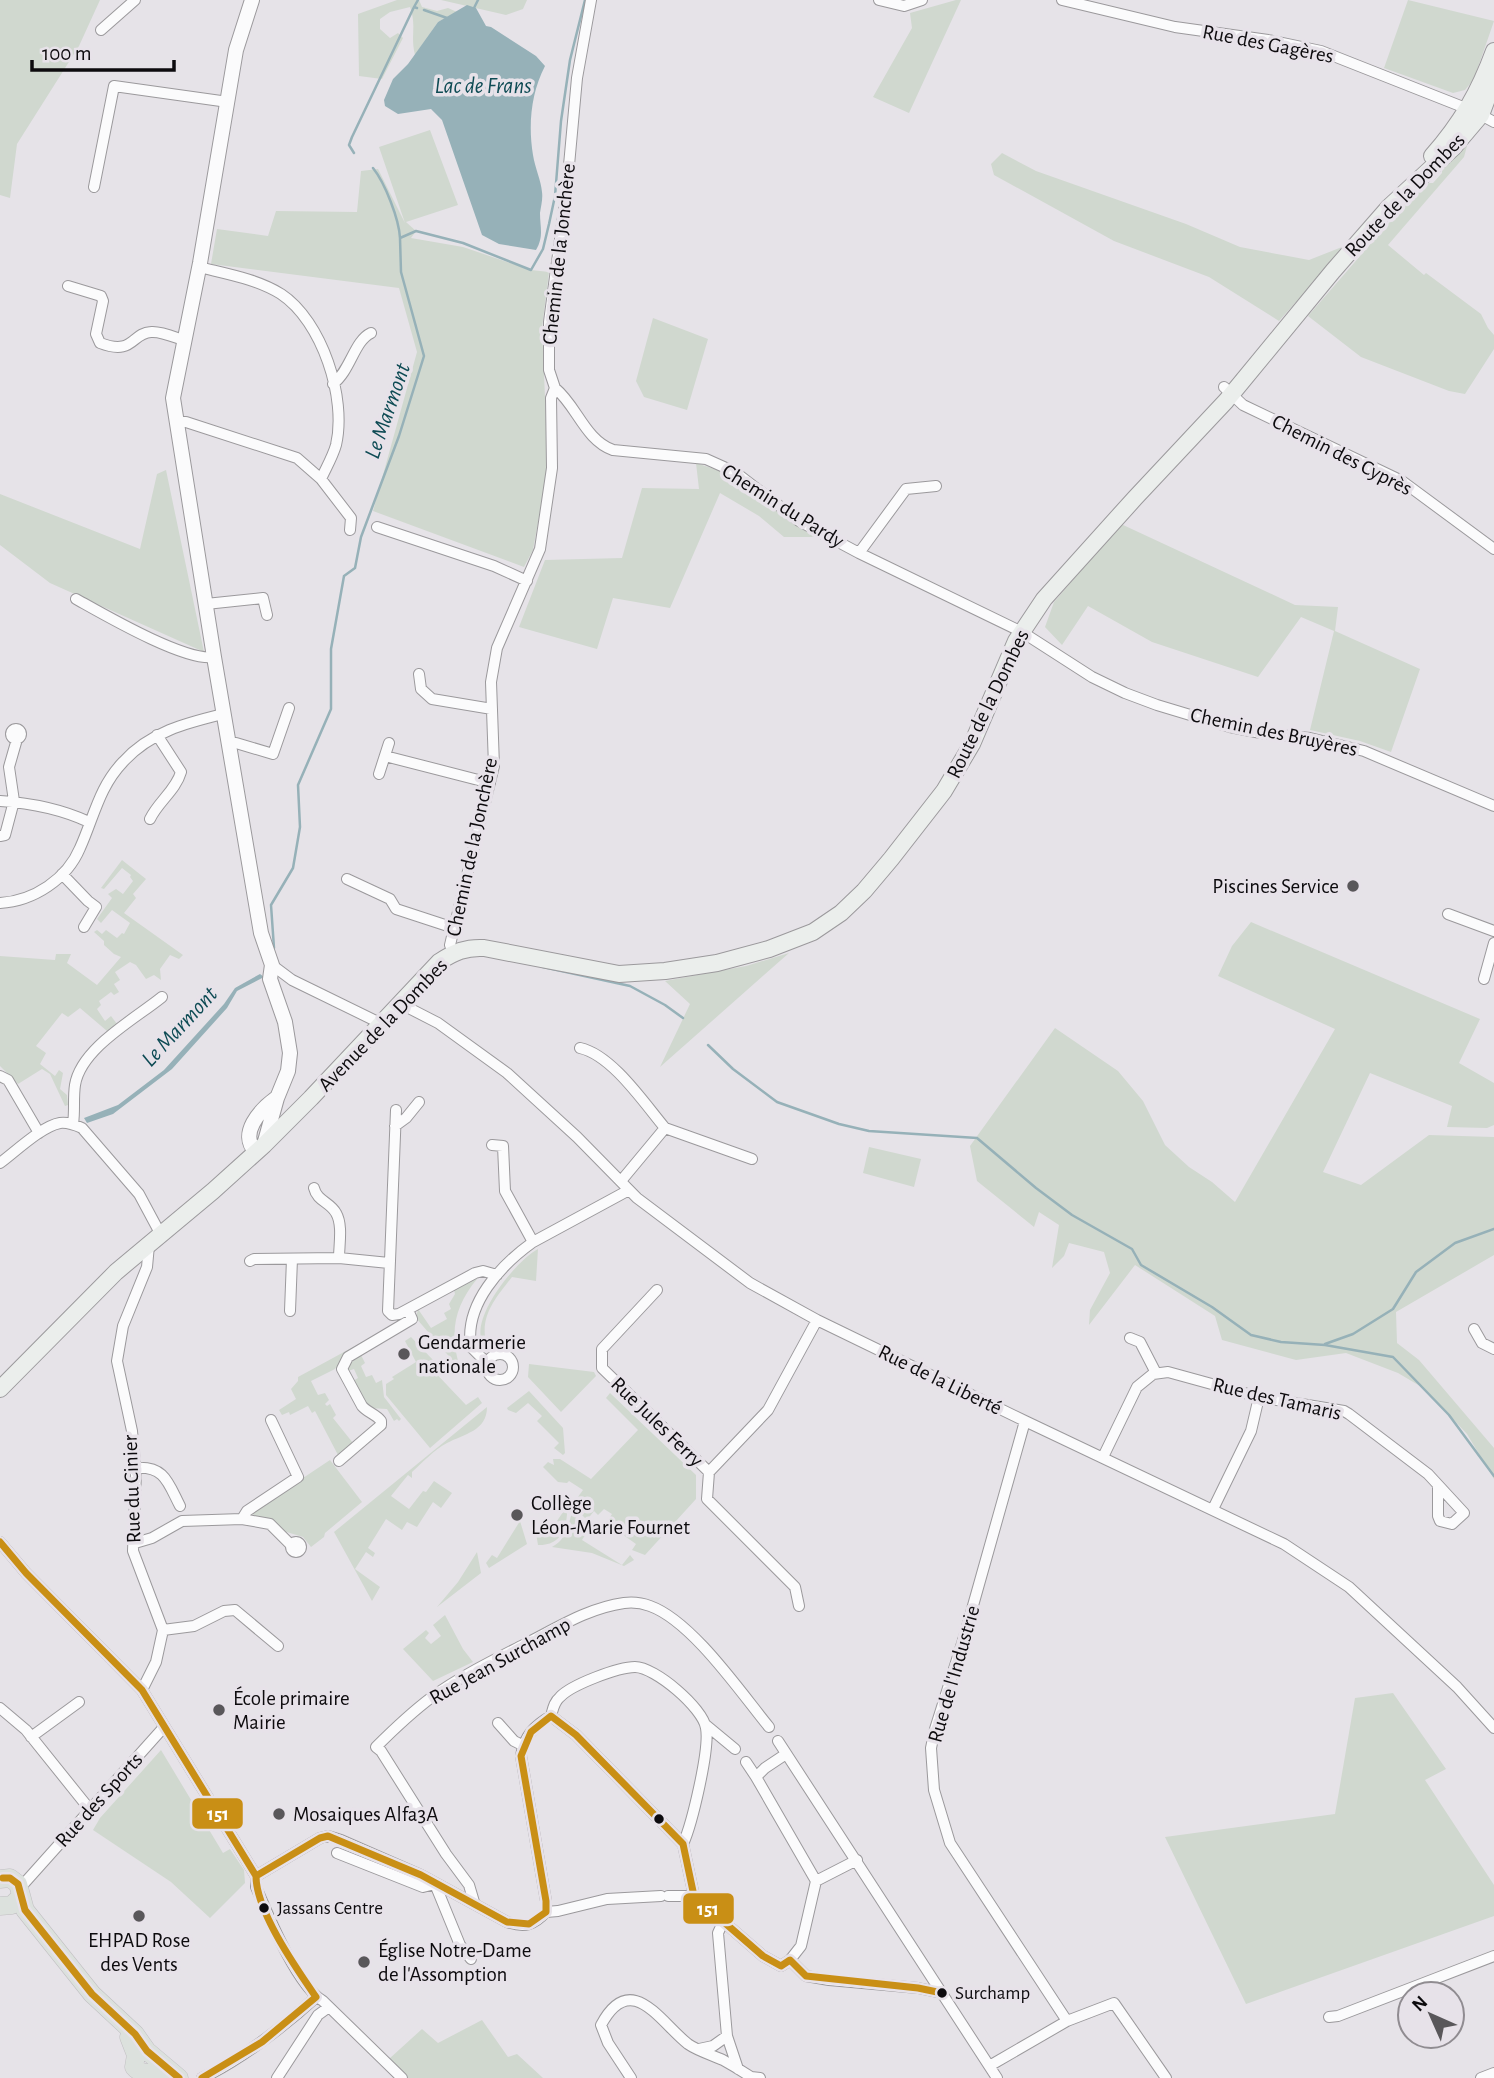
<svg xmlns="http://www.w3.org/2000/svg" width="1494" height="2078" font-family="'Alegreya Sans',sans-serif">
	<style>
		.green { fill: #d0d8cf }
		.water { fill: #96b1b8 }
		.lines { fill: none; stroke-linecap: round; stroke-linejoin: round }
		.stream { stroke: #96b1b8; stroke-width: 2.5 }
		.minor-casing { stroke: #9b999c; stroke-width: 12 }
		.tertiary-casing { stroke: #9b999c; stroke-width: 16 }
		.secondary-casing { stroke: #9b999c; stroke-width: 18 }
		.primary-casing { stroke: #c1bfc2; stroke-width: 19 }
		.minor { stroke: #fbfbfc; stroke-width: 10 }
		.tertiary { stroke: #fbfbfc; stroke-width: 14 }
		.secondary { stroke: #ebeeec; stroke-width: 16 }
		.primary { stroke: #dce1dd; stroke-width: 18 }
		.bus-1-casing { stroke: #e7e2e9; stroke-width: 12 }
		.bus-1 { stroke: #c98f15; stroke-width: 7 }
		.poi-dot { fill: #59575a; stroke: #e7e2e9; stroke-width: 2.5 }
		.bus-dot { fill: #0d0b0e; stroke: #e7e2e9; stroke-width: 2.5 }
		.labels { text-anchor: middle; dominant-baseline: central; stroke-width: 7; stroke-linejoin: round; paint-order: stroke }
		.bus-label { font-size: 19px; fill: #0d0b0e; stroke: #e7e2e9; text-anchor: start }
		.street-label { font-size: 21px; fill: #0d0b0e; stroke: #e7e2e9 }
		.poi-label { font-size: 21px; fill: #0d0b0e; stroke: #e7e2e9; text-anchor: start }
		.water-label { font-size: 23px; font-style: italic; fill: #0e4b54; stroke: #e7e2e9 }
		.line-badge { stroke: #e7e2e9; stroke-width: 2.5 }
		.badge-label { font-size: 19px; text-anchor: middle; font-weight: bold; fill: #fff }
	</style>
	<rect width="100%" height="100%" fill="#e6e3e8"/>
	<!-- green -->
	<path class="green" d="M0,0H100L79,46L17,144L10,198L0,195Z
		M397,0H419L422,7L437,11L448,8L457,12L438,22L415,55C410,35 417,27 410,7L390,12L380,19V29L390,38L398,33L403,38L382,79L359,76L358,14Z
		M441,0H527L523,9L506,15Z
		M956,0H961L909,113L873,97L912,28L910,13Z
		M1408,0L1494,21L1474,79L1465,90L1453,93L1384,68Z
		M430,130L458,205L406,222L416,231L411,238L463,247L531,270L549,272L542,328L548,467L533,550L524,567L373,511L417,352L399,288L211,264L217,229L268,236L276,211L357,212L361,171L378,169L405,223L379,147Z
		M1464,145L1467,146L1464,157L1388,245L1424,275L1426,273L1481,314L1488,328L1494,335V349L1465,394L1449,391L1361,357L1308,316L1400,210L1427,183H1433L1442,173V167Z
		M1002,153L1036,171L1186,224L1240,247L1309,260L1347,245L1279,321L1209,277L1114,241L994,175L991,164Z
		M653,318L708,339L687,410L644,397L636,381Z
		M696,463L736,476L782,515L815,537H784L759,516L720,493L670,608L613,598L597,649L519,627L545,560L622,558L642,488L699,489Z
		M166,470L204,652L50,583L0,545V494L140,549L157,474Z
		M1121,524L1295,605L1338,607L1335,631L1420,669L1391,752L1360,741L1310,730L1334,631L1301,617L1258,677L1152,642L1088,606L1062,645L1045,627L1054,602Z
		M122,860L146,879L133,894L136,898L124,913L183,955L179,959L170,955L160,969L161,980L154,975L146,979L136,965L130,962L115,972L120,980L114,984L119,992L114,995L111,992L99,1001L101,1005L97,1009L105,1021L111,1016L117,1024L107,1031L80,1008L68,1017L62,1013L36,1046L46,1053L40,1064L55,1076L59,1070L63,1073L60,1089L67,1095L68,1105L65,1106L50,1074L42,1069L18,1084L0,1066V956L55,960L56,954H71L67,963L97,985L121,957L114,954L104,945V941L94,932L97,930L102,934L106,930L117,938L122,933L124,934L130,923L112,910L101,923L97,919L112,898L108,894L116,889L123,894L133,881L130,877L131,875L122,868L104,889L101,888Z
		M1251,922L1480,1019L1459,1063L1494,1083V1125L1487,1128L1447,1127L1452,1106L1370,1073L1323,1172L1361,1185L1429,1135L1494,1137V1255L1396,1312L1397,1343L1419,1360L1494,1448V1479L1467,1434L1425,1389L1398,1373L1346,1353L1296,1360L1222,1340L1215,1316L1135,1265L1089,1325L1090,1310L1110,1273L1104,1252L1069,1243L1064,1256L1052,1268L1059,1225L1039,1212L1034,1227L977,1181L970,1146L1055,1028L1118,1071L1143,1101L1165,1145L1189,1167L1212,1182L1235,1202L1335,1029L1218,976L1232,946Z
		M789,953L660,1067L690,1004L665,981L746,966Z
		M869,1147L921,1159L914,1187L863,1173Z
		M538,1249L536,1281L512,1277C499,1294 482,1312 485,1336L488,1337L486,1339L481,1338C475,1312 516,1261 538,1249Z
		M474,1278L477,1279C459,1301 451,1322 456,1352C457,1358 459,1363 459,1368L416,1318L418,1309L431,1328L447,1319L444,1313L451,1309L449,1304L455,1294L454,1290Z
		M411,1337L433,1360L429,1366L466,1405L478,1397L482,1403L430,1448L386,1395V1384L394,1379L392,1377L416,1362L405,1341Z
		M366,1340L361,1347L344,1356L335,1369L311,1381L318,1395L325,1393L329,1400L325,1404L327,1406L330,1404L336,1415L333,1418L353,1443L338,1455L315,1411L312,1413L308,1406L290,1415L289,1412L282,1415L279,1410L296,1399L291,1389L298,1381V1377Z
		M361,1355L365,1363L361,1366L366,1377L372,1375L376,1383L382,1380L384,1397L401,1419L399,1421L397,1419L394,1421L387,1409L368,1408L353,1381L358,1378L354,1369L348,1371L346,1364Z
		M529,1364L594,1372L596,1376L561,1412L528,1377Z
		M529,1391L563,1428L565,1453L563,1455L554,1448L559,1443L537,1421L542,1416L528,1403L516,1413L508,1410L507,1408Z
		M610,1393L696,1475V1499L645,1555L632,1550L636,1544L612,1527L614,1523L609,1519L612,1514L604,1509L598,1515L594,1511L587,1520L572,1505L583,1490L569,1481L567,1483L558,1482L543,1467L548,1462L554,1465L553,1459H560L591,1479L638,1430L606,1398Z
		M487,1407C487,1431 464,1434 447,1443C434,1450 423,1462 412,1472V1478L408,1475L391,1496L409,1509L423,1491L426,1492L434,1481L452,1493L441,1508L433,1502L417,1527L407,1522L402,1530L386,1519L368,1548L375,1553L373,1557L366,1552L355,1569L380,1587L372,1601L334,1532Z
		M330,1460L362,1502L325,1533L324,1537L311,1547L303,1537L280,1530L254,1516L252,1512Z
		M567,1506C568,1526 562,1546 538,1545L536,1533L542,1525L551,1530Z
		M573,1509L585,1522L581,1527L587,1532L582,1540L622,1565L630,1555L634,1560L624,1566L592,1553L552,1547C567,1539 568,1525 573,1509Z
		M520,1521L527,1544L489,1568L486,1563L492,1555L497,1558Z
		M477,1552L481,1573L437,1607L458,1582Z
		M445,1615L463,1649L473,1662L433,1681L403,1649L426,1630L429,1633L425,1638L431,1644L441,1636L433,1625Z
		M1393,1693L1446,1769L1425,1780L1494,1885V1916L1246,2004L1165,1837L1335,1814L1355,1698Z
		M161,1750L223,1853L230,1849L244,1870L245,1883L210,1918L171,1882L93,1830L100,1818Z
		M482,2020L508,2057L517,2054L543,2078H407L389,2059L422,2029L438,2043Z"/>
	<!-- water -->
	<path class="water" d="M467,5L476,8L486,26L491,27L536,56L545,66C531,93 528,125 533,155C535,168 541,180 542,192C543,199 541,206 540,213C540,228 544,236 536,250L499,244L482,235L442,120L431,109L398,114L385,106L384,100L393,79L408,64L438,22Z
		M260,974L264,977L237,991L227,1008L172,1069L113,1114L87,1123L84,1118L118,1105L164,1070L224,1004L235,988Z"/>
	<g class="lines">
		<!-- stream -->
		<path class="stream" d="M417,8L414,7L418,0
			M474,8L478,0
			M424,10L447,18
			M354,153L349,145L352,137L414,7
			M373,168C385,183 399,219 400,238
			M274,948L271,905L293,868L300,827L298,785L331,709V649L344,576L355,568L361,537L399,436L424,356L401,272L400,238L416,231L463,243L531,270L543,249L549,224L555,196L561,121L570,60L585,0
			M543,967L630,986L665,1005L683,1018
			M708,1045L733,1069L777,1102L839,1124L869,1131L977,1138L1036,1188L1072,1215L1132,1249L1141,1265L1212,1307L1251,1335L1281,1342L1325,1345L1393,1357L1449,1415L1494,1476
			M1325,1344L1353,1334L1393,1309L1416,1272L1455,1243L1494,1229"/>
		<!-- minor casing -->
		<g class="minor-casing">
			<path id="minor" d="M879,0L904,6L922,0
				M1062,0L1175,27L1268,40L1321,51L1468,109
				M101,30L135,0
				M1481,115L1494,122
				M94,187L114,86L228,102
				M199,267C227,274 257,279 281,294C322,321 347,398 336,445C333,456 326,468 321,479
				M68,286L101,296L103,301L96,334L100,343C134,356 131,333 151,332C161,331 174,337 183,340
				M333,384C351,370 354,341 371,333
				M1224,387L1243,405L1402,481L1494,549
				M555,388C577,406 585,440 613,450L706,459L735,472L799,521L859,553L1022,632L1092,677L1125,693L1157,705L1230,727L1261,733L1310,738L1364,751L1494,806
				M176,422H186L297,458L321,479L351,518L350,530
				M377,527L494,566L527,581
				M859,553L906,489L936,486
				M76,599C103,614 185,662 214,657
				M206,604L263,598L267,615
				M419,674L421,689L432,699L492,709
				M11 734a5 5 0 1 1 10 0a5 5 0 1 1-10 0Z
				M229,743H236L273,754L289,708
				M385,756L490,783
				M379,774L389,743
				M0,801C30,803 61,809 89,822
				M150,819C158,802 176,790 181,772L157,735
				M0,836L5,835L14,801L9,767L17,739
				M62,874L88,901L96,907L84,927
				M347,879L390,899L396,909L454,928
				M0,903C34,901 67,879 80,848C94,817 99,787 123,762C150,732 186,723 223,714
				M1448,914L1494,931
				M453,953L450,945L454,928L494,766L491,682L497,648L540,549L552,468L551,398L555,388L549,370V322L567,187L577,78L591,0
				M272,965L292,980L382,1024
				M1484,979L1494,943
				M401,1004L438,1023L507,1073L577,1137L637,1198L750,1283L817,1320L1025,1421L1284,1544L1349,1587L1457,1687L1494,1728
				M580,1048C612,1055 644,1103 665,1128
				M0,1076L8,1080L39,1133
				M396,1110L388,1311L392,1315L399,1314L475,1273L483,1271L497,1275
				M73,1124C75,1111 73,1098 75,1085C81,1048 135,1019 162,997
				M395,1126L406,1118L419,1102
				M492,1145L503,1146L505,1191L533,1242
				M0,1163C15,1152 42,1126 60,1123C68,1122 75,1125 82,1128L139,1194L161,1235
				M621,1181L665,1128L752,1159
				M314,1188C317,1201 330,1202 336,1213C343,1225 339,1245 339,1258
				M250,1261L254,1259L339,1258L389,1263
				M657,1290L602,1349V1368L709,1472
				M290,1311L292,1259
				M1474,1329L1482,1343L1494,1349
				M1130,1338L1140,1342L1156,1373
				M487 1367a13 13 0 1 1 26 0a13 13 0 1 1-26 0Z
				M487,1363L471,1347C464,1304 501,1265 533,1242L629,1190
				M1103,1457L1137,1387L1153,1374L1168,1372L1259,1397L1344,1411L1349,1414L1428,1474C1440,1487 1452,1500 1464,1513L1452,1524L1440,1521L1438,1516V1485
				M339,1461L381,1425V1421C376,1414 368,1413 362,1406L342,1369L348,1357L412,1319L408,1310
				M136,1468C165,1466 168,1483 180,1506
				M709,1472L768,1410L817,1320
				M709,1472L707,1499L795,1587L799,1606
				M1213,1509L1251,1431L1259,1397
				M242,1519L247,1511L298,1477L271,1420
				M0,1542L26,1573L142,1690L256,1876V1887C268,1915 297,1986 323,2001L402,2078
				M291 1547a5 5 0 1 1 10 0a5 5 0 1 1-10 0Z
				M135,1543L152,1538L182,1521L242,1519L270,1524L291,1545
				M163,1630L194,1626L224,1611L235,1610L278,1646
				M142,1690L156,1662L163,1630L133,1551L136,1472L132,1431L117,1361L123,1326L147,1267L149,1245
				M0,1708L26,1730L91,1811
				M551,1716C553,1709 554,1702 560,1697C571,1685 618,1667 635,1667C655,1667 703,1708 706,1728C710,1749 692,1824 683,1844
				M498,1723L514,1741L522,1745
				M706,1725L735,1749
				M31,1737L79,1702
				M778,1741L997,2078
				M786,1754L765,1768L756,1777L816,1881
				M746,1762L756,1777
				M337,1853L423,1887L435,1884L460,1945L471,1959
				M256,1876L320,1838L328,1836L341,1840L421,1875L507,1922C525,1928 534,1925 546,1912V1901L521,1756C524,1736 534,1726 551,1716L576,1735L683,1844L694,1896L763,1956L781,1966L790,1960L806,1976L829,1980L918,1988L942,1993
				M20,1888L164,1727
				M668,1896H694
				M474,1902L469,1885L446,1854L381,1751L376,1747C394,1729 412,1712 432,1697C461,1676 494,1660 525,1644C557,1628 588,1608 624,1603C632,1602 642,1603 650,1606C692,1621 741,1693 769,1727
				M546,1912L558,1911L607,1899L661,1896
				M723,1922L718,1933L727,2036L738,2069
				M790,1960L801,1946L816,1881L857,1860
				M1329,2017L1338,2016L1494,1956
				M1067,2021L1114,2003L1166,2078
				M699,2049L713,2046L727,2036
				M991,2065L1067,2021L950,1843L934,1790L931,1748L935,1729L965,1634L1025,1421
				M202,2078C239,2061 286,2025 316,1997
				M277,2078L318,2015L329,2007
				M631,2078L608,2043L601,2025C631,1969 660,2022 688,2044C698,2051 712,2055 723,2060C732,2065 742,2071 751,2077L760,2078
				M1481,2078L1494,2073"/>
		</g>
		<!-- tertiary casing -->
		<g class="tertiary-casing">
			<path id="tertiary" d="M252,0L236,50L200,263L173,398L214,657L261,933L272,965L270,979L285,1022L290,1053L288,1071L277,1098L264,1145
				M256,1152C238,1134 260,1110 275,1099"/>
		</g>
		<!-- secondary casing -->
		<g class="secondary-casing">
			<path id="secondary" d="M1432,156C1461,123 1479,92 1494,51
				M0,1389L116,1272L213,1191L264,1145L311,1098L439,962C454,952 466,947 484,948L619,974L665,971L717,963L769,949L813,932L841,913L864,891L891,859L944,791L972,744L1016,641L1044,599L1135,498L1226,401L1333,271L1389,207L1453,148L1481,115L1494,80"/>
		</g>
		<!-- primary casing -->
		<g class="primary-casing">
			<path id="primary" d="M0,1879L10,1878L18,1884L25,1910L92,1994L135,2034L147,2051L179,2078
				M0,1906L12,1905L20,1897
				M129,2037L136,2055L134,2067C143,2078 159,2070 174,2074"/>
		</g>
		<!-- minor -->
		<use href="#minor" class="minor"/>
		<!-- tertiary -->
		<use href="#tertiary" class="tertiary"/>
		<!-- secondary -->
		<use href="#secondary" class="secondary"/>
		<!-- primary -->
		<use href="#primary" class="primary"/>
		<!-- bus-1 casing -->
		<g class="bus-1-casing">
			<path id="bus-1" d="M0,1542L26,1573L142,1690L256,1876C256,1911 296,1968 316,1997L262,2042L202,2078
				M256,1876L320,1838L328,1836L421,1875L507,1922L529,1924L546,1912V1901L521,1756L531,1732L551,1716L576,1735L683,1844L694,1896L763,1956L781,1966L790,1960L806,1976L918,1988L942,1993
				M3,1878H10L18,1884L25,1910L92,1994L135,2034L147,2051L179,2078"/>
		</g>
		<!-- bus-1 -->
		<use href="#bus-1" class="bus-1"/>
	</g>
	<!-- markers -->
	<g class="poi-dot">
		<circle cx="1353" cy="886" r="7"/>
		<circle cx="404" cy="1354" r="7"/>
		<circle cx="517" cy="1515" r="7"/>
		<circle cx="219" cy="1710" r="7"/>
		<circle cx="279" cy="1814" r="7"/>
		<circle cx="139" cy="1916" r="7"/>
		<circle cx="364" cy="1962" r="7"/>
	</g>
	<g class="bus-dot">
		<circle cx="659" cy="1819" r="6"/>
		<circle cx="264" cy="1908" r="6"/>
		<circle cx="942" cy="1993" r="6"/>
	</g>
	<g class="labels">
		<!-- bus labels -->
		<g class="bus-label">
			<text x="277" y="1908">Jassans Centre</text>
			<text x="955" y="1993">Surchamp</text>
		</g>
		<!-- street labels -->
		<g class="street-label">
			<text transform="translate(1268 44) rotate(11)">Rue des Gagères</text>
			<text transform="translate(1405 195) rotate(-46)">Route de la Dombes</text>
			<text transform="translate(559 254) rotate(-84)">Chemin de la Jonchère</text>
			<text transform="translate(1342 455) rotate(27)">Chemin des Cyprès</text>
			<text transform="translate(783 506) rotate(32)">Chemin du Pardy</text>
			<text transform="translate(988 704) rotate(-64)">Route de la Dombes</text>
			<text transform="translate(1274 732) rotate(12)">Chemin des Bruyères</text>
			<text transform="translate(472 847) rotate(-78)">Chemin de la Jonchère</text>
			<text transform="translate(383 1025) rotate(-46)">Avenue de la Dombes</text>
			<text transform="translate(940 1380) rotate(26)">Rue de la Liberté</text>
			<text transform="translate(1277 1399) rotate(13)">Rue des Tamaris</text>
			<text transform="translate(657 1422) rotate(44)">Rue Jules Ferry</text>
			<text transform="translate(132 1489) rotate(-92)">Rue du Cinier</text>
			<text transform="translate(500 1661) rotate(-29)">Rue Jean Surchamp</text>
			<text transform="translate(954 1674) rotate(-74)">Rue de l'Industrie</text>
			<text transform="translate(99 1800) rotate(-48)">Rue des Sports</text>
		</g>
		<!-- poi labels -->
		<g class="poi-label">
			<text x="1339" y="886" text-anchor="end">Piscines Service</text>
			<text x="418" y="1342">Gendarmerie<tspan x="418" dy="24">nationale</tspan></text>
			<text x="531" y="1503">Collège<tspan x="531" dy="24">Léon-Marie Fournet</tspan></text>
			<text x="233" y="1698">École primaire<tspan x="233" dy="24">Mairie</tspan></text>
			<text x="293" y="1814">Mosaiques Alfa3A</text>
			<text x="139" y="1940" text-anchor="middle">EHPAD Rose<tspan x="139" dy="24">des Vents</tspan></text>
			<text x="378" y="1950">Église Notre-Dame<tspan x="378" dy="24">de l'Assomption</tspan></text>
		</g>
		<!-- water labels -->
		<g class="water-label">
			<text x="483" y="86">Lac de Frans</text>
			<text transform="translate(388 411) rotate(-71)">Le Marmont</text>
			<text transform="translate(180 1027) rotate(-47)">Le Marmont</text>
		</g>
	</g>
	<g class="line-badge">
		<rect x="191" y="1797" width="53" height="33" rx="7" fill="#c98f15"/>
		<rect x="682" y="1892" width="53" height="33" rx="7" fill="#c98f15"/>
	</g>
	<g class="badge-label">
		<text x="218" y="1820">151</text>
		<text x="708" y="1915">151</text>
	</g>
	<!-- north arrow -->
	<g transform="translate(1431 2015) rotate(315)"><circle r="33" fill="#e7e2e9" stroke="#908c91" stroke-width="2"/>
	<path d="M0-5L12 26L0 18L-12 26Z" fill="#59575a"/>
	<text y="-10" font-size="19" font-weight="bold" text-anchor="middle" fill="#0d0b0e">N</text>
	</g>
	<!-- scale -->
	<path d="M32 60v10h142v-10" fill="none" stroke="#0d0b0e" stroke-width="3.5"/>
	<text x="42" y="60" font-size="21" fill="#0d0b0e" stroke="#e7e2e9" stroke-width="5" paint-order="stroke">100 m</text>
</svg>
